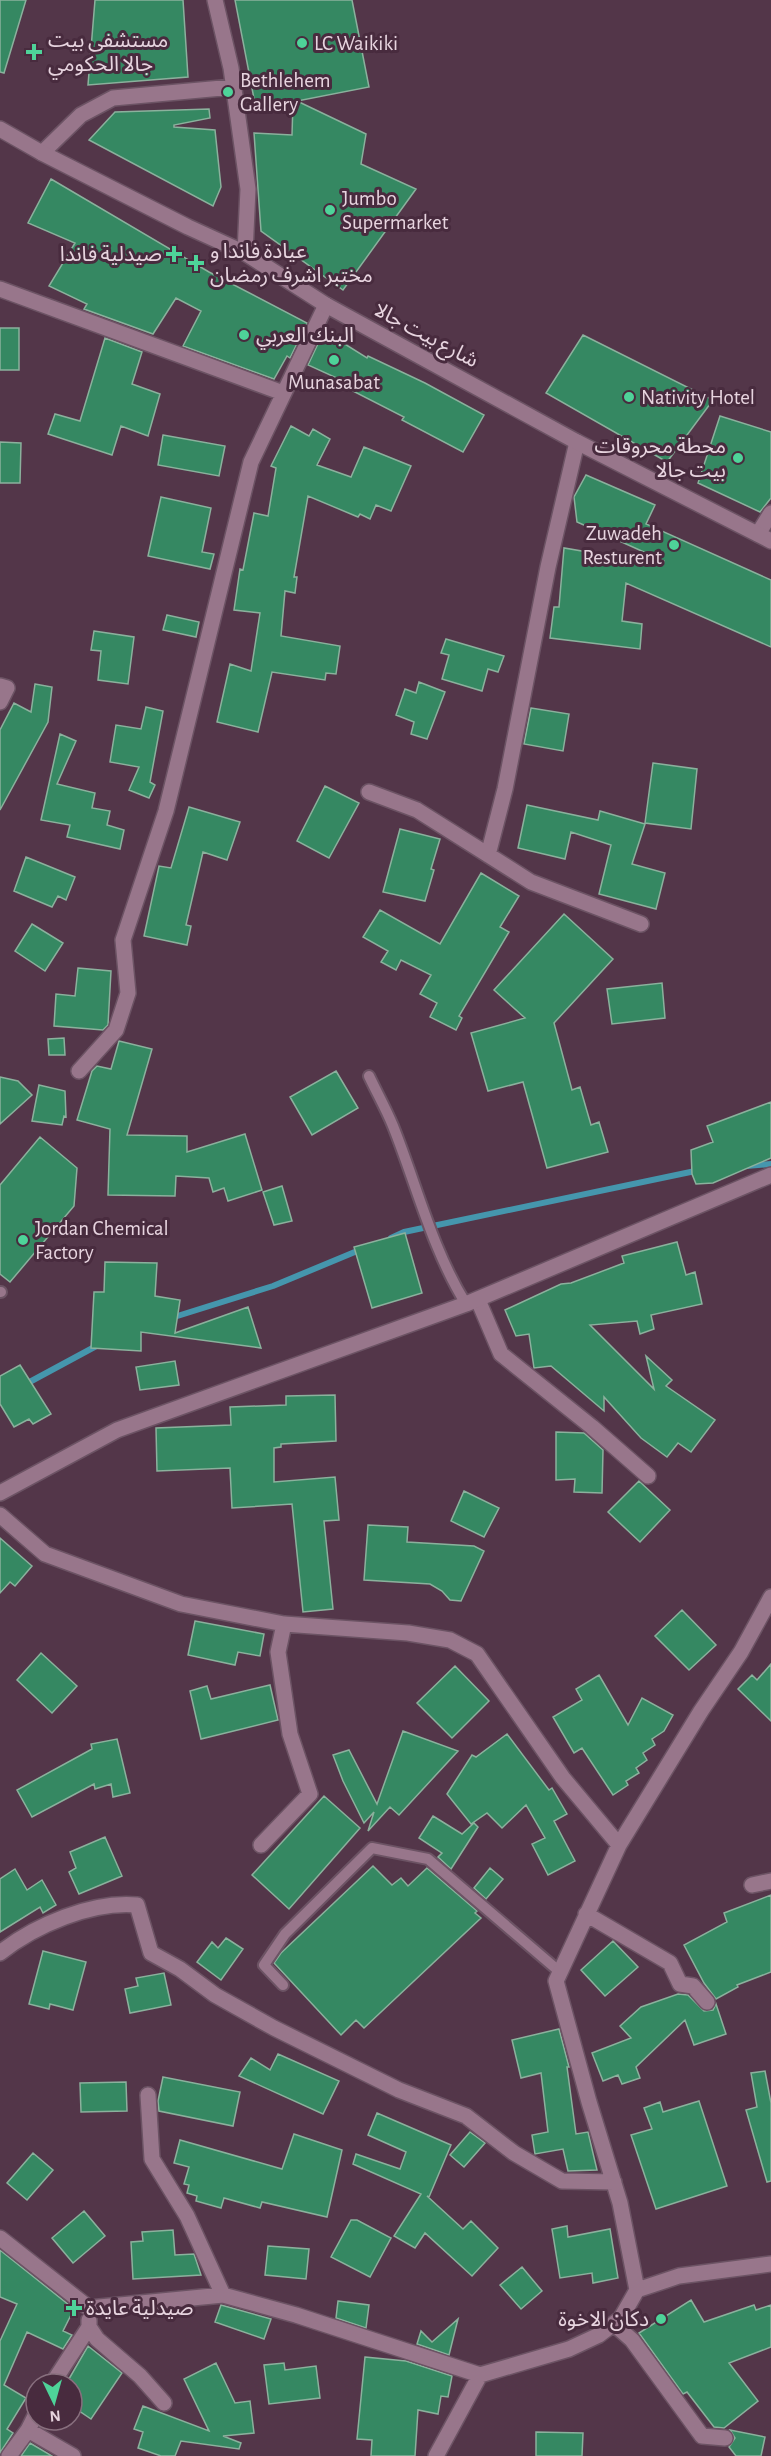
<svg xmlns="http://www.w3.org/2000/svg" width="771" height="2456" font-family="'Alegreya Sans','Noto Sans Arabic',sans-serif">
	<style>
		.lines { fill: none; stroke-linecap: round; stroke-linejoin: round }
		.stream { stroke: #4596ad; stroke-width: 6 }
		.building { fill: #358862; stroke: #8bb19d; stroke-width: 1.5 }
		.lane-casing { stroke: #6c5364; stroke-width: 14 }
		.street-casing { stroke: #6c5364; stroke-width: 18 }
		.secondary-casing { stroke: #6c5364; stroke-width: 18 }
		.lane { stroke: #98768b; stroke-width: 10 }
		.street { stroke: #98768b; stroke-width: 15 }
		.secondary { stroke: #98768b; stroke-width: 15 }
		.poi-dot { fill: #4ed399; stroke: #482b3e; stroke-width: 2 }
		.labels { text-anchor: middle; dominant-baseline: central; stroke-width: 6; stroke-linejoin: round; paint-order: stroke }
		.poi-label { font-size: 21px; fill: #e7d4df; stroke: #482b3e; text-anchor: start }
		.street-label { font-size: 21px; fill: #e7d4df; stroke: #482b3e }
	</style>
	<rect width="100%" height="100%" fill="#533649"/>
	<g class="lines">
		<!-- stream -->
		<path class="stream" d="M746,1166L771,1164
			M391,1238L404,1232L700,1170
			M171,1318L273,1286L362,1249
			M24,1385L100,1344"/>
	</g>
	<!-- building -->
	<path class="building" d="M0,0H26L4,73L0,72Z
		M95,0H183L188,77L88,85Z
		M235,0H352L369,87L297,101L366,134L361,164L416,189L343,290L261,231L254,133L292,135L293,102L256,109Z
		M209,109L210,118L174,125V127L215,130L221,187L213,206L89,140L115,112Z
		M51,179L209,272L307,323L290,358L287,356L274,379L183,346L201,311L176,298L153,334L84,309L87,304L49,286L75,243L28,223Z
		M0,328H19V370H0Z
		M324,331L367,358L368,356L425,383L484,415L463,452L402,420L404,417L347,388L350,384L308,365Z
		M583,335L713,400L667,462L546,393Z
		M105,338L142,352L132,384L160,394L148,436L121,426L112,455L48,434L55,414L80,421Z
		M720,416L771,432V498L760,512L698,483Z
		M291,426L309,436L313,429L330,439L317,465L351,477L364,447L411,466L391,511L376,505L370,519L360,514L358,517L308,496L294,577H297L295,593L285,591L281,636L340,646L336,674L326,673L325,680L272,672L258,732L217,722L230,664L251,671L260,613L234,610L240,569L243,570L254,513L268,516L276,468L271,466Z
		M163,435L225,446L219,476L158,465Z
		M0,442L21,443L20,483H0Z
		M586,475L655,505L646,524L771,580V647L626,583L622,621L642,624L640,649L550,638L554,607H559L564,548L663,565L664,561L577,522L574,497Z
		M161,497L211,508L202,552L214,554L210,569L148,556Z
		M167,615L199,622L196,637L163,630Z
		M94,631L134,637L128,684L98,680L101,651L91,650Z
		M446,639L504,656L498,672L488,669L482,691L442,679L449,655L441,653Z
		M419,682L445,692L427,739L411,734L414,722L396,715L405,689L416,693Z
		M35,684L52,687L48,722L0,810V730L14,703L31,712Z
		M146,707L163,711L150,782L155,785L149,798L129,790L139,767L110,762L116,725L141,729Z
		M531,708L569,714L563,751L524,744Z
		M60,734L76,741L57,784L95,793L92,808L110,811L107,825L124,830L120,849L67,837L70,825L41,820Z
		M653,763L697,769L691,829L645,823Z
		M325,786L359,803L329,858L297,841Z
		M527,805L598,820L600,811L645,824L632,864L665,873L656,909L599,894L611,845L571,832L565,859L518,848Z
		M189,807L240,822L227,860L203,852L186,925L191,926L187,945L144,936L159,866L171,868Z
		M400,829L440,839L431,869L434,870L425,901L383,892Z
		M26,857L75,877L66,900L58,896L52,907L14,891Z
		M481,873L519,896L500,927L509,932L459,1016L462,1018L456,1030L430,1017L437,1003L420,994L431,975L401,960L396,970L381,962L388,951L363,937L380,910L440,944Z
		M564,914L613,959L554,1023L572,1090L580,1087L591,1125L599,1122L608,1152L547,1168L523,1082L488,1091L471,1033L525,1018L494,990Z
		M32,924L63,943L45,971L15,951Z
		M78,968L111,971L108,1025L103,1030L54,1026L56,994L75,996Z
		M662,983L665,1018L612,1024L607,989Z
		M64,1038L65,1055H49L48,1039Z
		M119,1041L152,1049L127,1135L187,1136V1152L245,1134L262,1190L228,1201L224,1188L213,1192L209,1178L176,1176L175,1196L108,1195L110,1129L77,1120L92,1071L97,1066L111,1069Z
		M336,1071L358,1108L312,1135L290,1097Z
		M0,1077L18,1081L32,1095L0,1124Z
		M39,1085L65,1091L66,1117L64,1116L62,1125L32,1121Z
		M771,1102V1158L713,1183L696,1184L692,1174L691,1150L713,1142L707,1126Z
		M40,1137L77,1168L74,1206L10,1282L0,1274V1185Z
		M282,1186L292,1221L274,1225L263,1192Z
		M405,1233L422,1293L372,1308L354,1247Z
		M677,1242L686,1275L695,1272L702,1304L651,1315L654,1329L640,1334L637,1321L590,1325L654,1389L646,1356L672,1380L666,1386L715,1420L691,1452L678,1443L667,1457L641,1438L604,1397V1411L551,1366L534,1368L529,1334L516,1336L505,1310L561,1284L571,1283L624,1263L622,1256Z
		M105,1262L157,1263L155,1296L180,1300L175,1333L248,1307L261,1348L141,1332V1351L91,1348L94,1292H104Z
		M175,1361L179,1385L140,1390L136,1367Z
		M20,1365L51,1414L33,1424L29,1419L14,1427L0,1404V1376Z
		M335,1395L336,1441L281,1444V1447L274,1448V1482L335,1477L339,1520L324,1521L333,1609L303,1612L292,1504L232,1508L230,1468L157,1471L156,1428L231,1425L230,1407L286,1405V1396Z
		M556,1432L584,1433L603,1450L602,1493L574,1492L575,1479L556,1480Z
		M639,1481L670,1510L640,1542L608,1512Z
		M464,1491L499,1508L484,1537L451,1521Z
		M368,1525L408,1527L407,1542L474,1546L484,1551L461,1601L450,1600L442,1591L430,1584L364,1580Z
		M0,1538L32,1566L15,1586L10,1582L0,1593Z
		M682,1610L716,1645L689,1670L655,1636Z
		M195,1621L264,1634L260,1656L238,1652L235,1665L188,1655Z
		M41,1653L77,1686L52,1713L17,1680Z
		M771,1664V1721L738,1689L752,1675L757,1680Z
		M455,1666L489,1701L452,1738L417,1703Z
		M599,1675L628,1725L642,1698L673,1715L664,1731L652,1739L655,1745L643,1753L647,1760L636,1768L639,1773L626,1781L628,1785L613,1795L582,1748L574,1753L553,1717L582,1700L576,1689Z
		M270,1685L278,1720L201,1739L190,1691L207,1686L211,1699Z
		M403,1731L458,1751L399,1815L390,1807L368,1831L374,1812L364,1823L343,1781L333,1755L349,1750L377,1804Z
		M507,1734L549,1790L552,1788L567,1814L554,1821L575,1861L548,1875L532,1844L545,1838L526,1805L502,1828L487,1813L471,1824L447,1794L472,1755L476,1757Z
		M117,1739L130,1793L113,1797L111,1784L95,1789L94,1784L32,1817L17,1790L92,1749L91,1744Z
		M324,1796L360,1828L289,1909L252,1875Z
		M433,1816L462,1834L474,1823L478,1827L451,1869L438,1857L442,1853L419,1838Z
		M105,1837L122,1876L79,1894L69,1872L76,1868L70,1852Z
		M373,1866L392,1885L401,1878L408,1886L427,1868L477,1911L475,1913L481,1918L364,2028L356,2020L341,2035L274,1963L281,1953Z
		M490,1868L503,1879L486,1899L474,1888Z
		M15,1869L27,1890L42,1880L56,1905L43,1913L40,1907L0,1932V1879Z
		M771,1895V1972L737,1985L738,1987L716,1999L704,1983L684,1945L727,1922L724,1913Z
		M226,1938L243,1949L221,1980L197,1962L212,1942L218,1948Z
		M613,1941L638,1967L605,1996L581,1970Z
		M43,1951L86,1962L73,2010L50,2004L49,2009L29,2004Z
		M164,1973L171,2005L130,2013L125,1989L138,1986L136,1978Z
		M678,1994L688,1995L704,2011L713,2010L716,2004L726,2034L694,2045L685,2020L636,2067L640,2078L622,2084L618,2075L603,2081L592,2053L631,2038L620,2026L641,2007Z
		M559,2029L569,2067H567L576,2134L588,2132L597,2170L568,2171L563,2149L535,2154L532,2135L548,2132L541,2073L521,2078L512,2040Z
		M278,2054L339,2081L323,2114L239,2076L251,2058L270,2070Z
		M765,2071L771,2103V2181L767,2182L746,2110L757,2107L751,2073Z
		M163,2077L240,2092L233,2126L159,2111L158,2101Z
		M126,2082L127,2111L81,2112L80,2083Z
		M699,2101L727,2186L656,2209L631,2135L652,2129L644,2108L660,2102L663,2112Z
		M377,2113L451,2145L429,2197L427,2196L463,2229L471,2221L498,2248L472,2276L425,2233L415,2248L394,2236L421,2194L353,2164L356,2154L400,2169L406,2152L368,2135Z
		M470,2132L485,2143L464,2167L450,2155Z
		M294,2134L342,2150L327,2217L262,2202L260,2208L224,2198L221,2208L196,2201L197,2196L187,2193L189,2185L184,2184L189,2167L174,2163L180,2140L282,2169Z
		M33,2153L53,2170L27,2200L7,2183Z
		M84,2211L105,2236L73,2263L52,2238Z
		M351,2220H357L391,2238L370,2277L331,2257Z
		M567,2226L568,2237L610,2229L618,2278L593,2283L592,2273L560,2278L552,2229Z
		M173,2230L175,2255L194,2254L201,2275L133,2279L131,2242L143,2241L142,2232Z
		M268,2246L309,2249L306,2279L265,2275Z
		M0,2250L74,2309L63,2331L72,2335L63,2349L27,2332L4,2385L26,2398L7,2429L13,2433L0,2453V2341L17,2304L0,2297Z
		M522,2267L542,2291L521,2309L500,2285Z
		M691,2300L704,2322L754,2305L756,2310L771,2305V2347L729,2363L758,2401L724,2428L714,2427L687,2392L683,2394L639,2333Z
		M338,2301L369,2305L366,2328L336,2318Z
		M221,2305L271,2319L264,2339L215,2322Z
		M458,2319L449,2355L417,2344L421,2331L432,2342Z
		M88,2346L122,2373L91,2419L72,2406V2384H66Z
		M365,2357L406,2361L452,2376L448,2397L441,2396L438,2414L418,2410L415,2456H371L372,2440L357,2439Z
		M216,2363L235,2403L250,2401L254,2433L223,2436L241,2443L239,2449L181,2441L175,2456H161L138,2448L143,2432L134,2429L143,2406L209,2431L184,2379Z
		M284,2363L285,2370L316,2366L320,2398L269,2404L264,2365Z
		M730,2430L765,2437L761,2456H736L729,2447L735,2438Z
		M536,2432L583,2433L582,2456H536Z
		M30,2443L52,2456H21Z"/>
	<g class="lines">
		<!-- lane casing -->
		<g class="lane-casing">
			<path id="lane" d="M369,1076C377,1093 386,1109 393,1126C417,1186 432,1249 466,1304
				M0,1292H1
				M283,1985L264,1965L285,1934L372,1848L428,1859L560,1972"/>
		</g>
		<!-- street casing -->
		<g class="street-casing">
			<path id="street" d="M215,0L231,68L248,189L245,253
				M42,153L81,115L113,98L233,87
				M0,289L283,393
				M758,534L771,513
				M0,686L7,688L0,702
				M369,792L417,810L531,882L641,924
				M488,855L505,789L548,567L577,442
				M79,1071L116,1030L128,993L123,940L166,811L251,462L326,305
				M478,1300L501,1354L592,1427L648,1476
				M0,1515L45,1554L181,1604L284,1624L408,1633L450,1640L477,1654L563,1778L619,1845
				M261,1845L310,1794L290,1734L278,1652L284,1624
				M752,1885L771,1881
				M586,1914L670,1963L680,1984L693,1986L707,2002
				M0,1953C35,1925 92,1901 137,1905L151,1953L180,1969L215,1995L274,2028L399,2090L466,2116L514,2153L562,2181L614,2182
				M148,2095L152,2159L187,2216L223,2295
				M0,2238L89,2308L223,2295L296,2315L480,2375L569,2349L599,2335L621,2318L637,2290L620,2203L589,2102L556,1981L619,1845L701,1711L741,1652L771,1597
				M637,2290L679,2276L771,2264
				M614,2324L632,2340L702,2436L725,2438
				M89,2327L97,2339L140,2376L164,2403
				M52,2384L89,2327V2320
				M28,2430L36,2414
				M9,2456L28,2430L73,2456
				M436,2456L480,2375"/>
		</g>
		<!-- secondary casing -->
		<g class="secondary-casing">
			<path id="secondary" d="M0,129L42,153L188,227L245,253L326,305L577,442L771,541
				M0,1493L117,1430L466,1304L771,1175"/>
		</g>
		<!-- lane -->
		<use href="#lane" class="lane"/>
		<!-- street -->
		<use href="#street" class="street"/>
		<!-- secondary -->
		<use href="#secondary" class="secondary"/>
	</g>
	<!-- markers -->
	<g class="poi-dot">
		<circle cx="302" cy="43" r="6"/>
		<path d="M31 43h6v6h6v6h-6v6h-6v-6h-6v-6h6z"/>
		<circle cx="228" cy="92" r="6"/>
		<circle cx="330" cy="210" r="6"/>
		<path d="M171 245h6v6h6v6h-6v6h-6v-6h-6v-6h6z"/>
		<path d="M193 254h6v6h6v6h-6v6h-6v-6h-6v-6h6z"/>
		<circle cx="244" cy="335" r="6"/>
		<circle cx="334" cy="360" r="6"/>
		<circle cx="629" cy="397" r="6"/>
		<circle cx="738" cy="458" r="6"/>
		<circle cx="674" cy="545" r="6"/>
		<circle cx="23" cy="1240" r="6"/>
		<path d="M71 2299h6v6h6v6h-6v6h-6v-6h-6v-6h6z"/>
		<circle cx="661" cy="2319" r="6"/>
	</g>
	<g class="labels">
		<!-- poi labels -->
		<g class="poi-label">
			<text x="48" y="40">مستشفى بيت<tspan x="48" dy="24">جالا الحكومي</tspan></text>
			<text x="314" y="43">LC Waikiki</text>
			<text x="240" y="80">Bethlehem<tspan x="240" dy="24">Gallery</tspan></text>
			<text x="342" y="198">Jumbo<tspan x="342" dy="24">Supermarket</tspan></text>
			<text x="210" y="251">عيادة فاندا و<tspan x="210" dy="24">مختبر اشرف رمضان</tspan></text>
			<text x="162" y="254" text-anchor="end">صيدلية فاندا</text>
			<text x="256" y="335">البنك العربي</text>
			<text x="334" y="382" text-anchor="middle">Munasabat</text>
			<text x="641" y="397">Nativity Hotel</text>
			<text x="726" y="446" text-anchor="end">محطة محروقات<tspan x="726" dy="24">بيت جالا</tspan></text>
			<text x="662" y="533" text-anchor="end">Zuwadeh<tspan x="662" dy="24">Resturent</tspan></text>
			<text x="35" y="1228">Jordan Chemical<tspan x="35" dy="24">Factory</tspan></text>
			<text x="86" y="2308">صيدلية عايدة</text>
			<text x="649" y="2319" text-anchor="end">دكان الاخوة</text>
		</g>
		<!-- street labels -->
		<g class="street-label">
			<text transform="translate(426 335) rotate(28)">شارع بيت جالا</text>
		</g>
	</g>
	<!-- north arrow -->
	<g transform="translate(54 2402) rotate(175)"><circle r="28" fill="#482b3e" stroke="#886f7e" stroke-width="1.5"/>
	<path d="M0-4.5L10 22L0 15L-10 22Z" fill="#4ed399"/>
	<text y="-9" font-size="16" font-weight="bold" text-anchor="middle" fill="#e7d4df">N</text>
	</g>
</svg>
